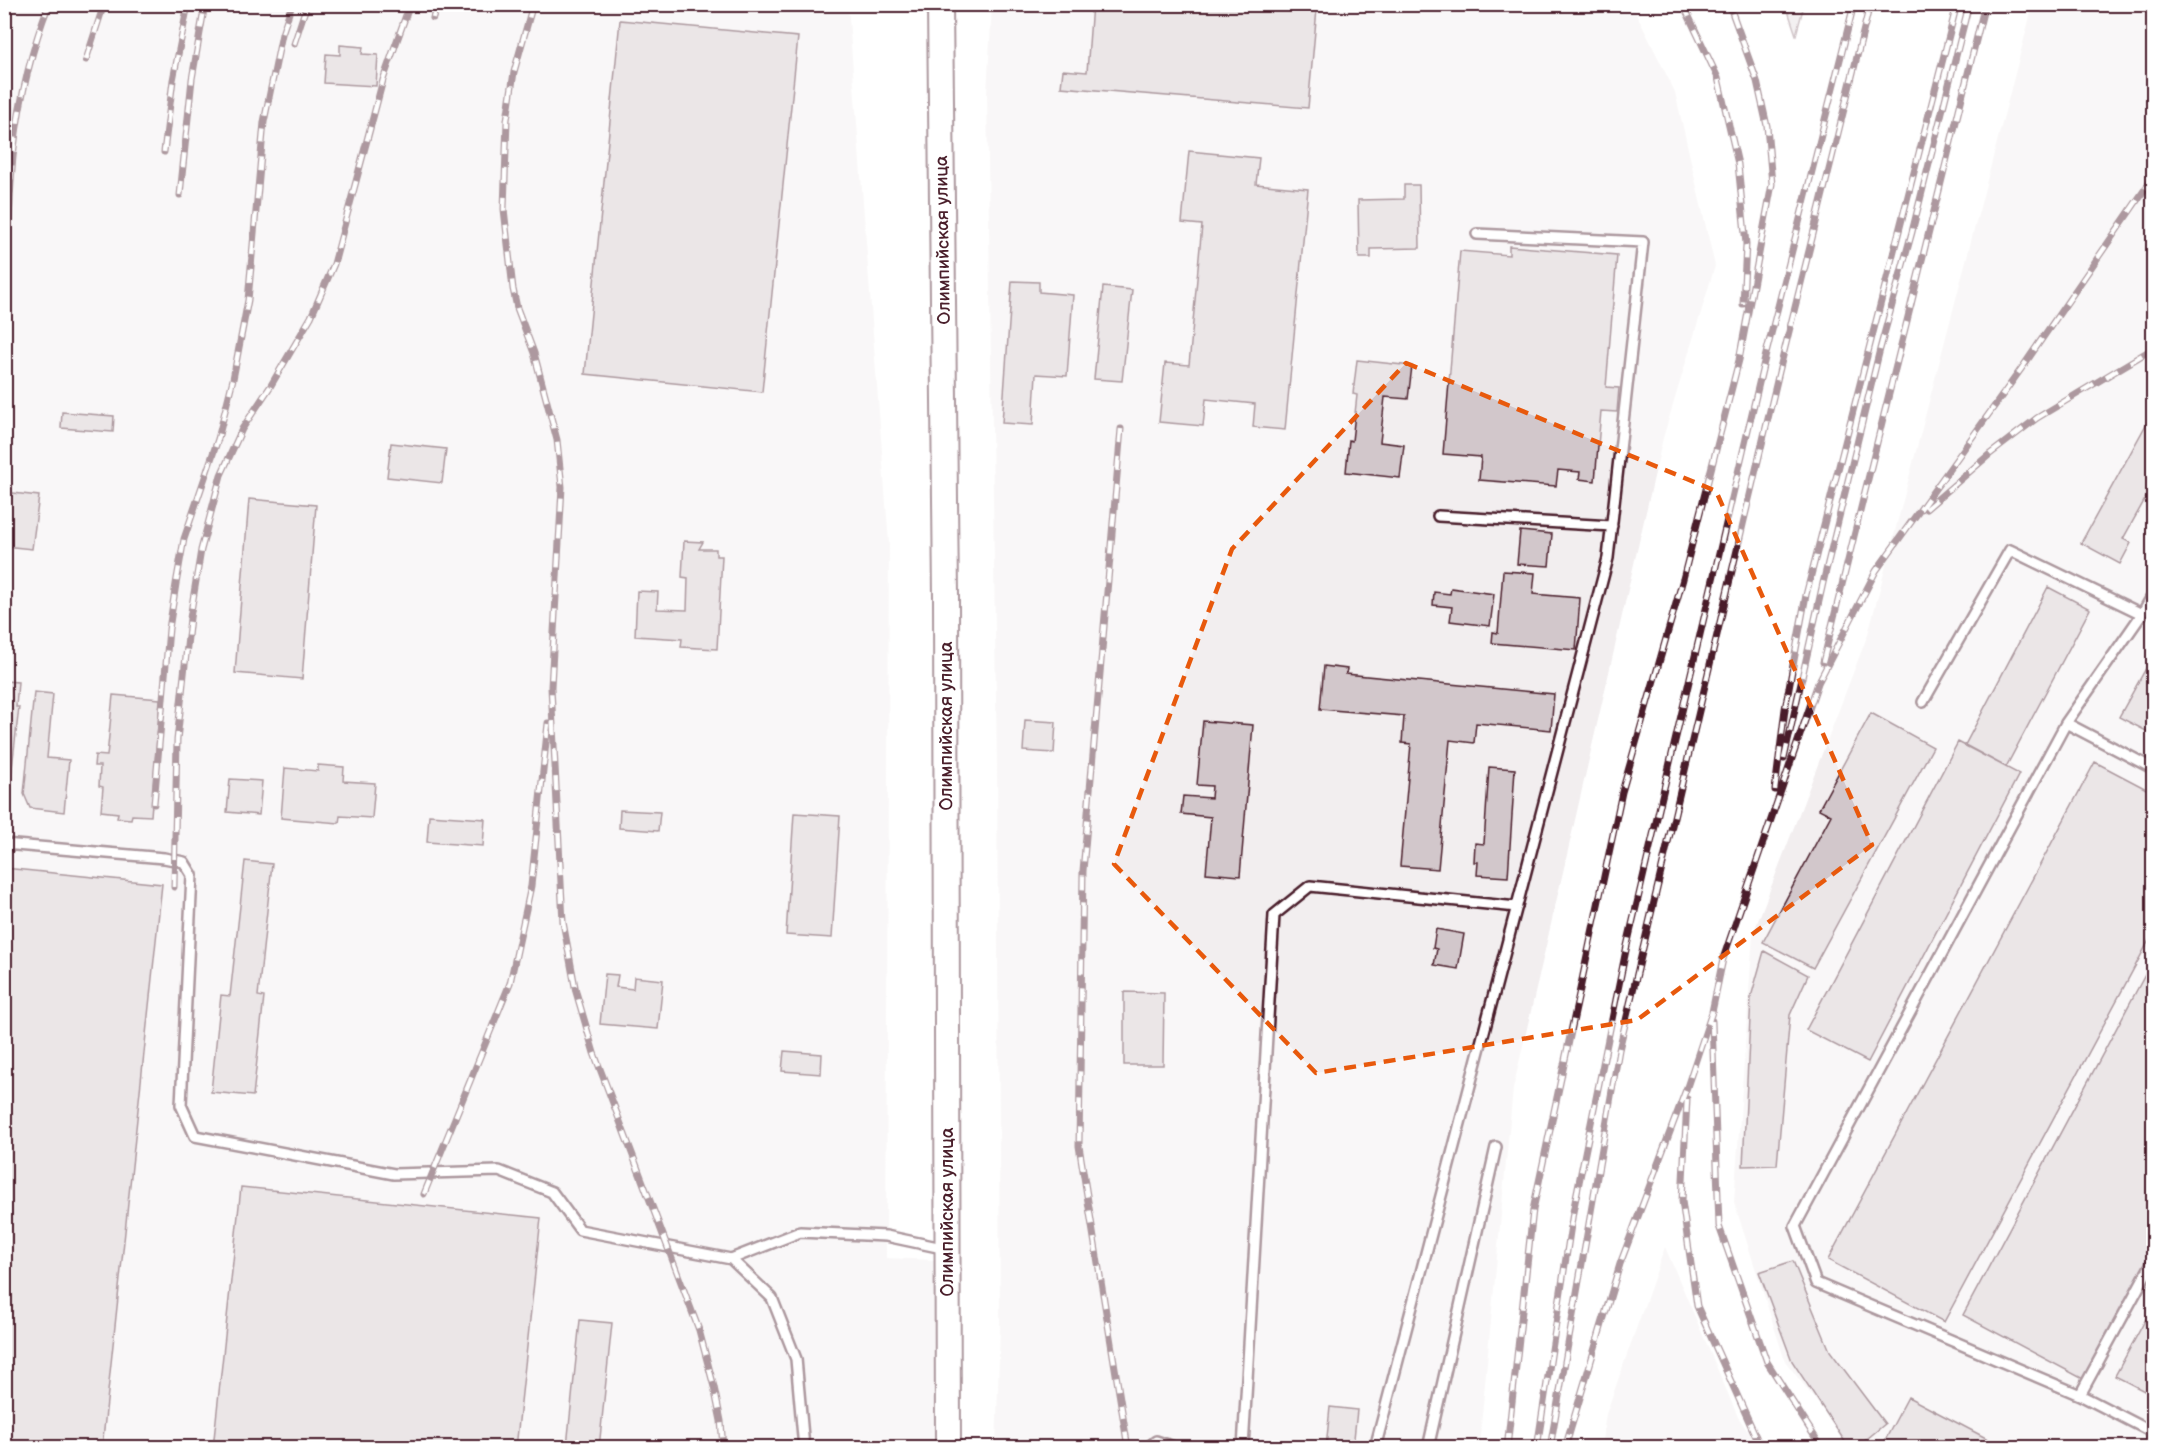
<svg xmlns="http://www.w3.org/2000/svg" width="2158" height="1452" font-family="'Balsamiq Sans',sans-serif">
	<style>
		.built { fill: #f2eeef }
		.green { fill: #e5dee0; stroke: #987e86; stroke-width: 1.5 }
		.building { fill: #d2c7cb; stroke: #4a1f2b; stroke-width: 1.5 }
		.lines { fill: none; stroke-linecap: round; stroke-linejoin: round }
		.service-casing { stroke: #4a1f2b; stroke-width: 14 }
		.tertiary-casing { stroke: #4a1f2b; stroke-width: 28 }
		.service { stroke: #fff; stroke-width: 9 }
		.tertiary { stroke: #fff; stroke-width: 24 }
		.rail-casing { stroke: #4a1f2b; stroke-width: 7 }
		.rail { stroke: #fff; stroke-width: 4.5; stroke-dasharray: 14; stroke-linecap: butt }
		.marked { fill: none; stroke: #e8590c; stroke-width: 4.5; stroke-dasharray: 12 8; stroke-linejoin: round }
		.labels { text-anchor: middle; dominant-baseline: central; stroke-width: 4.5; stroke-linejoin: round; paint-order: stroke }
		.street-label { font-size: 18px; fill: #4a1f2b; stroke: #fff }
	</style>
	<rect width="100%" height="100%" fill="#fff"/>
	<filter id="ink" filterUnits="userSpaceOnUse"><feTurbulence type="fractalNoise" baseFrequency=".0167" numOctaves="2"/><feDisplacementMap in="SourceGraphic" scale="12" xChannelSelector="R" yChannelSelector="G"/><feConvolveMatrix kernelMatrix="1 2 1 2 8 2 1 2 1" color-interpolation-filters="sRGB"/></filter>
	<g filter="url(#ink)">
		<!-- built -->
		<path class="built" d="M5,5H848L889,543L886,1258L936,1260L938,1447L5,1448Z
			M992,5H1632L1675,92L1715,266L1663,438L1513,1089L1479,1447H996L1000,1327L997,766L987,93Z
			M2033,5H2153V1447H1852L1785,1361L1734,1202L1753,934L1868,634Z
			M1665,1247L1738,1417L1759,1447H1601L1606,1414Z"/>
		<!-- green -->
		<path class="green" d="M1786,5H1804L1796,35Z"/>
		<!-- building -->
		<path class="building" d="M1092,4L1147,6V4H1265L1317,9L1308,108L1061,87L1063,70L1087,72Z
			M620,20L798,37L762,392L585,374Z
			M340,45L363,47L362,54L378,55L376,86L324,83L326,54L340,55Z
			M1189,151L1259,158L1256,184L1308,189L1285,430L1253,427L1255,404L1206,399L1203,426L1159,422L1165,363L1189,365L1202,225L1182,223Z
			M1404,185H1419L1420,248L1371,249V258H1359L1358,200L1404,199Z
			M1509,246L1617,255L1606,387L1619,388L1617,412L1601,411L1595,481L1579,479L1580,472L1558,470L1556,486L1479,480L1481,457L1443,454L1460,251L1509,255Z
			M1012,281L1039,282V292L1073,295L1067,376L1036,374L1033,425L1002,423Z
			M1103,287L1132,290L1122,381L1094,379Z
			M1357,360L1412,366L1408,399L1385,397L1380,442L1404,445L1400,478L1346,472L1349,440L1352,441L1357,395L1353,394Z
			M2154,410V483L2123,539L2131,543L2120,564L2081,543Z
			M62,412L114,416L113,432L61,428Z
			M391,443L446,449L442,483L387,477Z
			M4,492L39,496L32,549L4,546Z
			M249,499L316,505L302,679L235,673Z
			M1520,531L1552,534L1549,566L1517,564Z
			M684,541L703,542L699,549H716V556H722L717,649L681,647L682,639L635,636L637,591L658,592L657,609L687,610L688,578L682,577Z
			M1503,571L1535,573L1533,594L1580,598L1576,650L1492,643L1493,632L1498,633Z
			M2048,587L2090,609L2006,767L1965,745Z
			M1451,588L1494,594L1490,626L1450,621L1452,607L1433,605L1434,592L1450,594Z
			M2154,654V735L2119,717Z
			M1324,666L1347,669L1346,674L1554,694L1551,730L1476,723L1474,743L1450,740L1438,869L1400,866L1411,744L1402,743L1404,716L1320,709Z
			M4,681L18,682L16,707H19L8,803H4Z
			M34,692L53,694L47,758L69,760L64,812L30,808L24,794Z
			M113,695L160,699L151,816L132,815L131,819L117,818L118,813L101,811L103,787L99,786L100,766H94L95,755L107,756Z
			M1871,713L1933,747L1813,968L1763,942L1831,815L1819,809Z
			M1025,720L1056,722L1054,753L1023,751Z
			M1203,721L1253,725L1240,876L1206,873L1211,817L1181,814L1183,796L1211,798L1212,786L1197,785Z
			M1958,742L2019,774L1868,1062L1806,1030Z
			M2095,762L2154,793V931L1944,1322L1828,1260Z
			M318,765L344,767L343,781L375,783L372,818L340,816L339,823L281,818L285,768L318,771Z
			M1489,767L1515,769L1508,877L1477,875L1478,862H1474L1475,843L1484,844Z
			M230,779L262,781L259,815L227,812Z
			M620,810L660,812L658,831L619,828Z
			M794,813L840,816L832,938L786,935Z
			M429,815L485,819L483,846L427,842Z
			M245,861L272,864L258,996L264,997L253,1096L211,1092L221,995L230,996Z
			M4,868L162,884L102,1448H4Z
			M1436,929L1464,934L1458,969L1434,965L1437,949L1433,948Z
			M1764,951L1808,975L1790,1015L1777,1165L1743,1166L1751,997Z
			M2154,958V1252L2085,1380L1963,1315Z
			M605,974L618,975L616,987L633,989L634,977L663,980L658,1029L600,1024Z
			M1124,992L1164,993L1163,1065H1124Z
			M784,1051L822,1054L821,1074L782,1071Z
			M241,1187L541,1218L516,1448H213Z
			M1793,1261L1830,1351L1885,1424L1856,1448H1849L1792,1361L1759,1272Z
			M2154,1304V1396L2115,1376Z
			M580,1320L612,1323L599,1448L567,1446Z
			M1908,1397L2005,1448H1881Z
			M1330,1407L1357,1410L1353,1448H1326Z"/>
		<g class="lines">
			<!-- service casing -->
			<g class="service-casing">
				<path id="service" d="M1438,516L1612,526
					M2154,593L2142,614L2066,723L1795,1226L1816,1283L2080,1395L2154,1433
					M1923,702L2010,550L2142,614
					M2066,723L2154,769
					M4,844L164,858L184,862L192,875L181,1105L195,1136L394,1174L499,1171L552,1192L580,1230L731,1259L772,1298L796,1359L804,1448
					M731,1259L800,1232L886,1236L947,1249
					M2080,1395L2154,1259
					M1147,1448L1156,1441L1177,1448
					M1243,1448L1274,915L1310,886L1517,907
					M1375,1448L1608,558L1643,242L1477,234
					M1428,1448L1496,1147"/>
			</g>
			<!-- tertiary casing -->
			<g class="tertiary-casing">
				<path id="tertiary" d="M940,4L946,597L948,1448"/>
			</g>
			<!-- service -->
			<use href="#service" class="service"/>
			<!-- tertiary -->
			<use href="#tertiary" class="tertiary"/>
			<!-- rail casing -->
			<g class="rail-casing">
				<path id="rail" d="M533,4L514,72L507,120L504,209L513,289L517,308L534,353L557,440L562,487L551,687L563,922L576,992L594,1053L699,1330L714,1387L721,1421L723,1448
					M1683,4L1718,78L1738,164L1746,244L1743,304
					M433,18L437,4
					M294,44L307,4
					M86,60L104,4
					M164,152L173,80L188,4
					M180,195L192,79L205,4
					M4,263C11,225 9,186 14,148C20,99 31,50 49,4
					M1121,429L1083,871L1079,1146L1128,1448
					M1926,509L1990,454L2037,418L2154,348
					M1823,662L1985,4
					M1784,759L1823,583L1880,349L1912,232L1969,4
					M1775,790L1785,709L1806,595L1957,4
					M154,804L169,629L176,584L184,539L218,439L233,379L248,300L264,122L282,34L292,4
					M174,887L177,740L190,618L201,550L221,475L242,429L270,387L311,317L334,264L383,80L410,4
					M1712,1021L1719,1226L1767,1362L1822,1448
					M1687,1099L1682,1201L1697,1306L1761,1448
					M424,1194L510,983L531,886L548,723
					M1507,1448L1533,1210L1622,792L1683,579L1739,360L1772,184L1767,126L1757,81L1729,4
					M1537,1448L1573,1212L1626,950L1763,366L1854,4
					M1550,1448L1619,1050L1779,372L1870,4
					M1565,1448L1620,1264L1687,1087L1712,1012L1723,959L1818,683L1876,571L2024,365L2154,176"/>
			</g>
			<!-- rail -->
			<use href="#rail" class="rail"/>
		</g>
	</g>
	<!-- marked area -->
	<path d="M0 0H2158V1452H0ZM1406,363L1716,491L1872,845L1637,1020L1316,1073L1114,864L1232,549Z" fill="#fff" fill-opacity=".55" fill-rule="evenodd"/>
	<path class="marked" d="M1406,363L1716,491L1872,845L1637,1020L1316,1073L1114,864L1232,549Z"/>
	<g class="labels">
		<!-- street labels -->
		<g class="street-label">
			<text transform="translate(943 240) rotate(-91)">Олимпийская улица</text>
			<text transform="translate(946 726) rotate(-90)">Олимпийская улица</text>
			<text transform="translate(947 1212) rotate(-90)">Олимпийская улица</text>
		</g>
	</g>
	<!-- margin -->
	<rect width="2158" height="1452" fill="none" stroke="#fff" stroke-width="24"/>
	<rect x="12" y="12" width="2134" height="1428" fill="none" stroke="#4a1f2b" stroke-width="2" filter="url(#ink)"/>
</svg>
